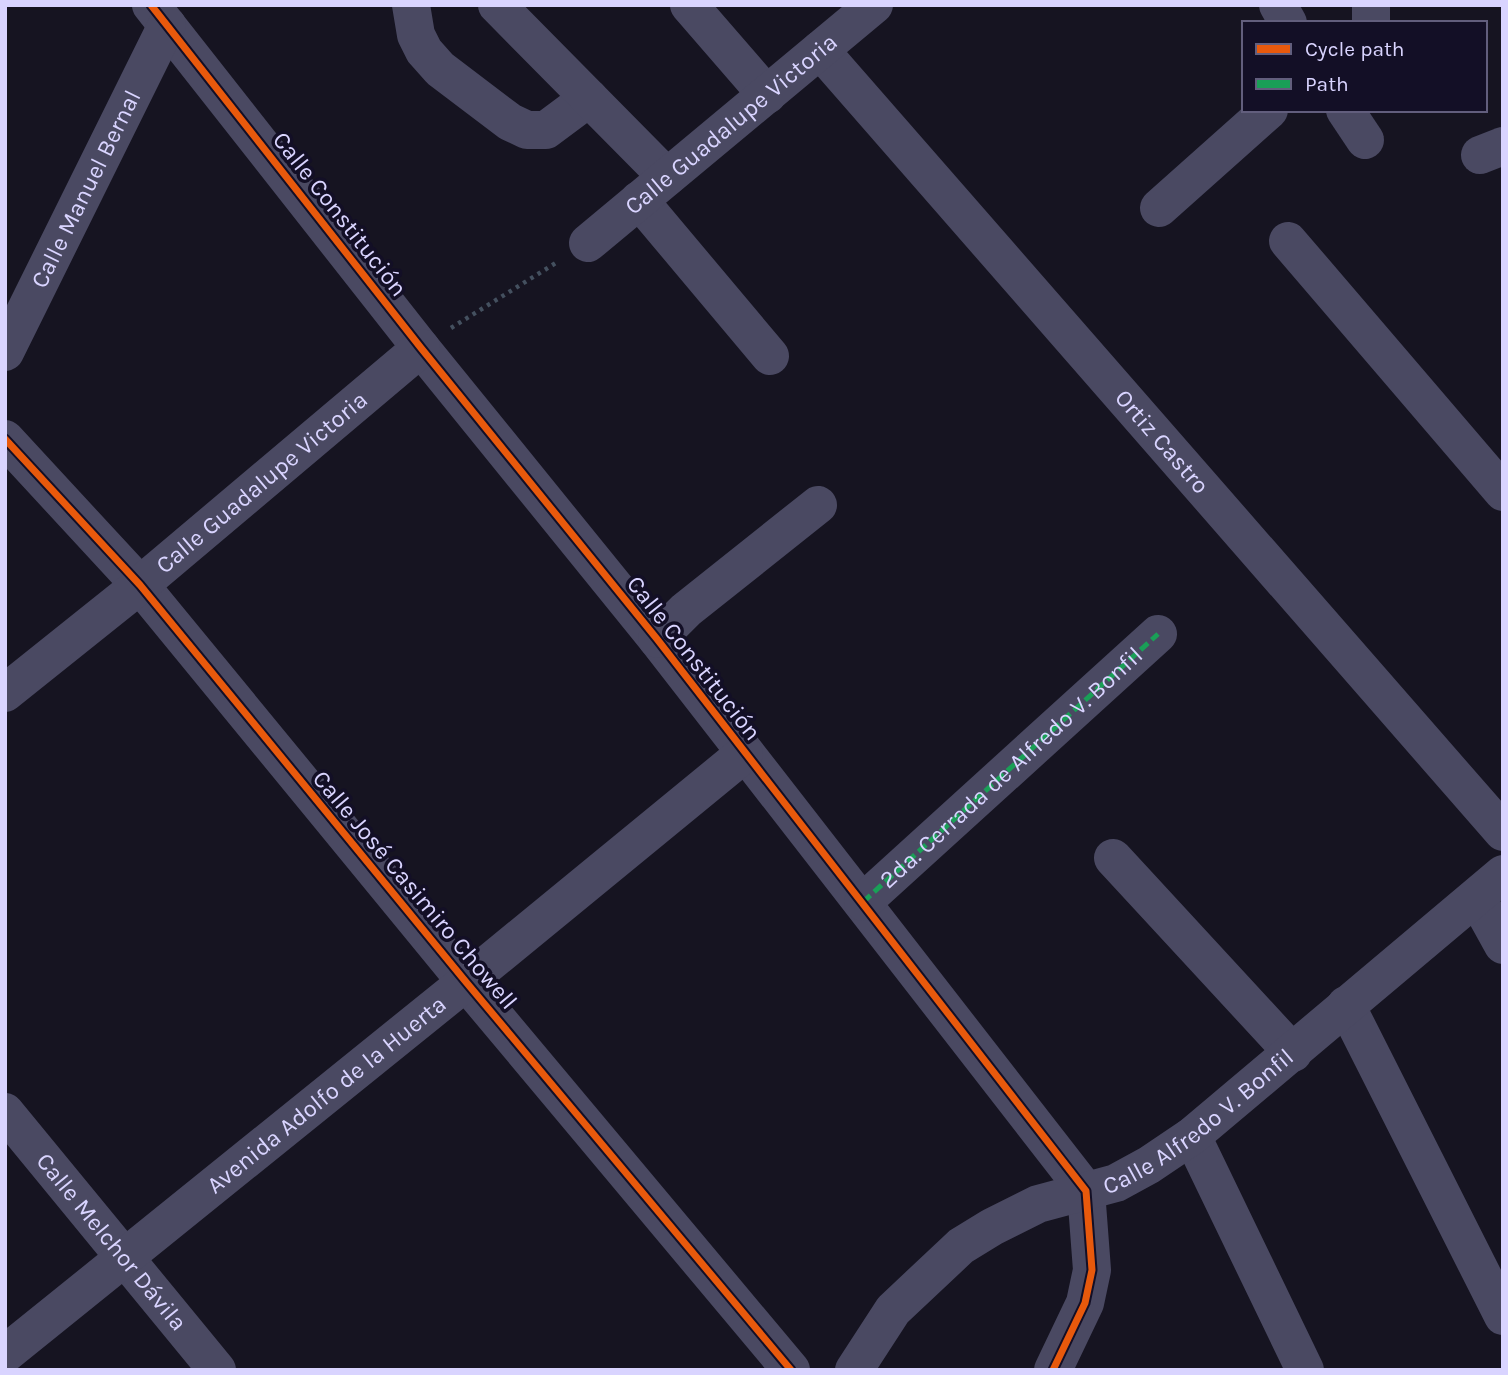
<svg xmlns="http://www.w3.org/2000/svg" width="1508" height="1375" font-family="Karla,sans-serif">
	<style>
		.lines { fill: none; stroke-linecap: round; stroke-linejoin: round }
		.path { stroke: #44505f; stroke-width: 4.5; stroke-dasharray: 3.5 5; stroke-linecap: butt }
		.minor { stroke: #4a4962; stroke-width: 38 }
		.quiet { stroke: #1a9f57; stroke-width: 5; stroke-dasharray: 10 5; stroke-linecap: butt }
		.cycleway-casing { stroke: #130f26; stroke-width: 11 }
		.cycleway { stroke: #e8590c; stroke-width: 7 }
		.labels { text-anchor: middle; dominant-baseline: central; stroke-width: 7; stroke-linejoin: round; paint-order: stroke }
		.street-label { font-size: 24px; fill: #d9d4ff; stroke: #130f26 }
	</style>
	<rect width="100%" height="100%" fill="#161421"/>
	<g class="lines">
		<!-- path -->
		<path class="path" d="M451,328L559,261"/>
		<!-- minor -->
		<g class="minor">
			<path d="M151,5L421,348L657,639L1086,1191L1092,1270L1085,1303L1053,1370"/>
			<path d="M411,5L416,35L424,51L440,69L510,122L527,130H546L589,98"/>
			<path d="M497,5L667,177"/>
			<path d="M689,5L767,95"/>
			<path d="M1278,5L1288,23"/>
			<path d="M1371,23V5"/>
			<path id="s1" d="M820,50L1503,832"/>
			<path d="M1345,110L1365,140"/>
			<path d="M1480,155L1503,146"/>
			<path d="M639,200L770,356"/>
			<path d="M1159,208L1269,110"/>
			<path d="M1288,241L1503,492"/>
			<path id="s2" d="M588,243L874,5"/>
			<path id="s3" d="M5,352L167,25"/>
			<path d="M5,439L140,585L466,982L791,1370"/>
			<path d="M657,639L686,610L818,505"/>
			<path id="s4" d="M5,693L140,585L421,348"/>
			<path d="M1113,858L1293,1053"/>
			<path d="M1477,898L1503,945"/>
			<path d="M863,902L1158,634"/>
			<path d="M1346,1005L1503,1316"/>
			<path id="s5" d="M5,1112L217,1370"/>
			<path d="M1192,1136L1305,1370"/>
			<path id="s6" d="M5,1354L466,982L744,754"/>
			<path id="s7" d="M854,1370L893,1310L961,1246L992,1227L1038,1204L1116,1183L1149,1165L1192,1136L1503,874"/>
		</g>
		<!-- quiet -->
		<path class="quiet" id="s8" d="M863,902L1158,634"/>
		<!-- cycleway casing -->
		<g class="cycleway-casing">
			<path id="cycleway" d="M151,5L421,348L657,639L1086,1191L1092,1270L1085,1303L1053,1370
				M5,439L140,585L466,982L791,1370"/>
		</g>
		<!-- cycleway -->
		<use href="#cycleway" class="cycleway"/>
	</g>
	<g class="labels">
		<!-- street labels -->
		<g class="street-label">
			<text stroke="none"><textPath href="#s2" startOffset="186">Calle Guadalupe Victoria</textPath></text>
			<text stroke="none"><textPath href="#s3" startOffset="182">Calle Manuel Bernal</textPath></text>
			<text transform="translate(340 214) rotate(52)">Calle Constitución</text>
			<text stroke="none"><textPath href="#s1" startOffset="520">Ortiz Castro</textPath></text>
			<text stroke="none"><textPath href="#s4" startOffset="332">Calle Guadalupe Victoria</textPath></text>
			<text transform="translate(694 658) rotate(52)">Calle Constitución</text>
			<text stroke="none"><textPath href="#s8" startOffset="200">2da. Cerrada de Alfredo V. Bonfil</textPath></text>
			<text transform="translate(415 890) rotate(50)">Calle José Casimiro Chowell</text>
			<text stroke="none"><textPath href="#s6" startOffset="413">Avenida Adolfo de la Huerta</textPath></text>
			<text stroke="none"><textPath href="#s7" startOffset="436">Calle Alfredo V. Bonfil</textPath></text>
			<text stroke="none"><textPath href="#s5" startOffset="168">Calle Melchor Dávila</textPath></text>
		</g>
	</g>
	<!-- border -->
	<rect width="1508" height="1375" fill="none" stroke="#d9d4ff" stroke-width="14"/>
	<!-- legend -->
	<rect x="1242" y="21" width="245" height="91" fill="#130f26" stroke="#625e7d" stroke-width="2"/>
	<rect x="1256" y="44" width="35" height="10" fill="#e8590c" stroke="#625e7d" stroke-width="2"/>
	<text x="1305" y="56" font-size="21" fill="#d9d4ff">Cycle path</text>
	<rect x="1256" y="79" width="35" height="10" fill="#1a9f57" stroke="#625e7d" stroke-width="2"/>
	<text x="1305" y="91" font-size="21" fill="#d9d4ff">Path</text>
</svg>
